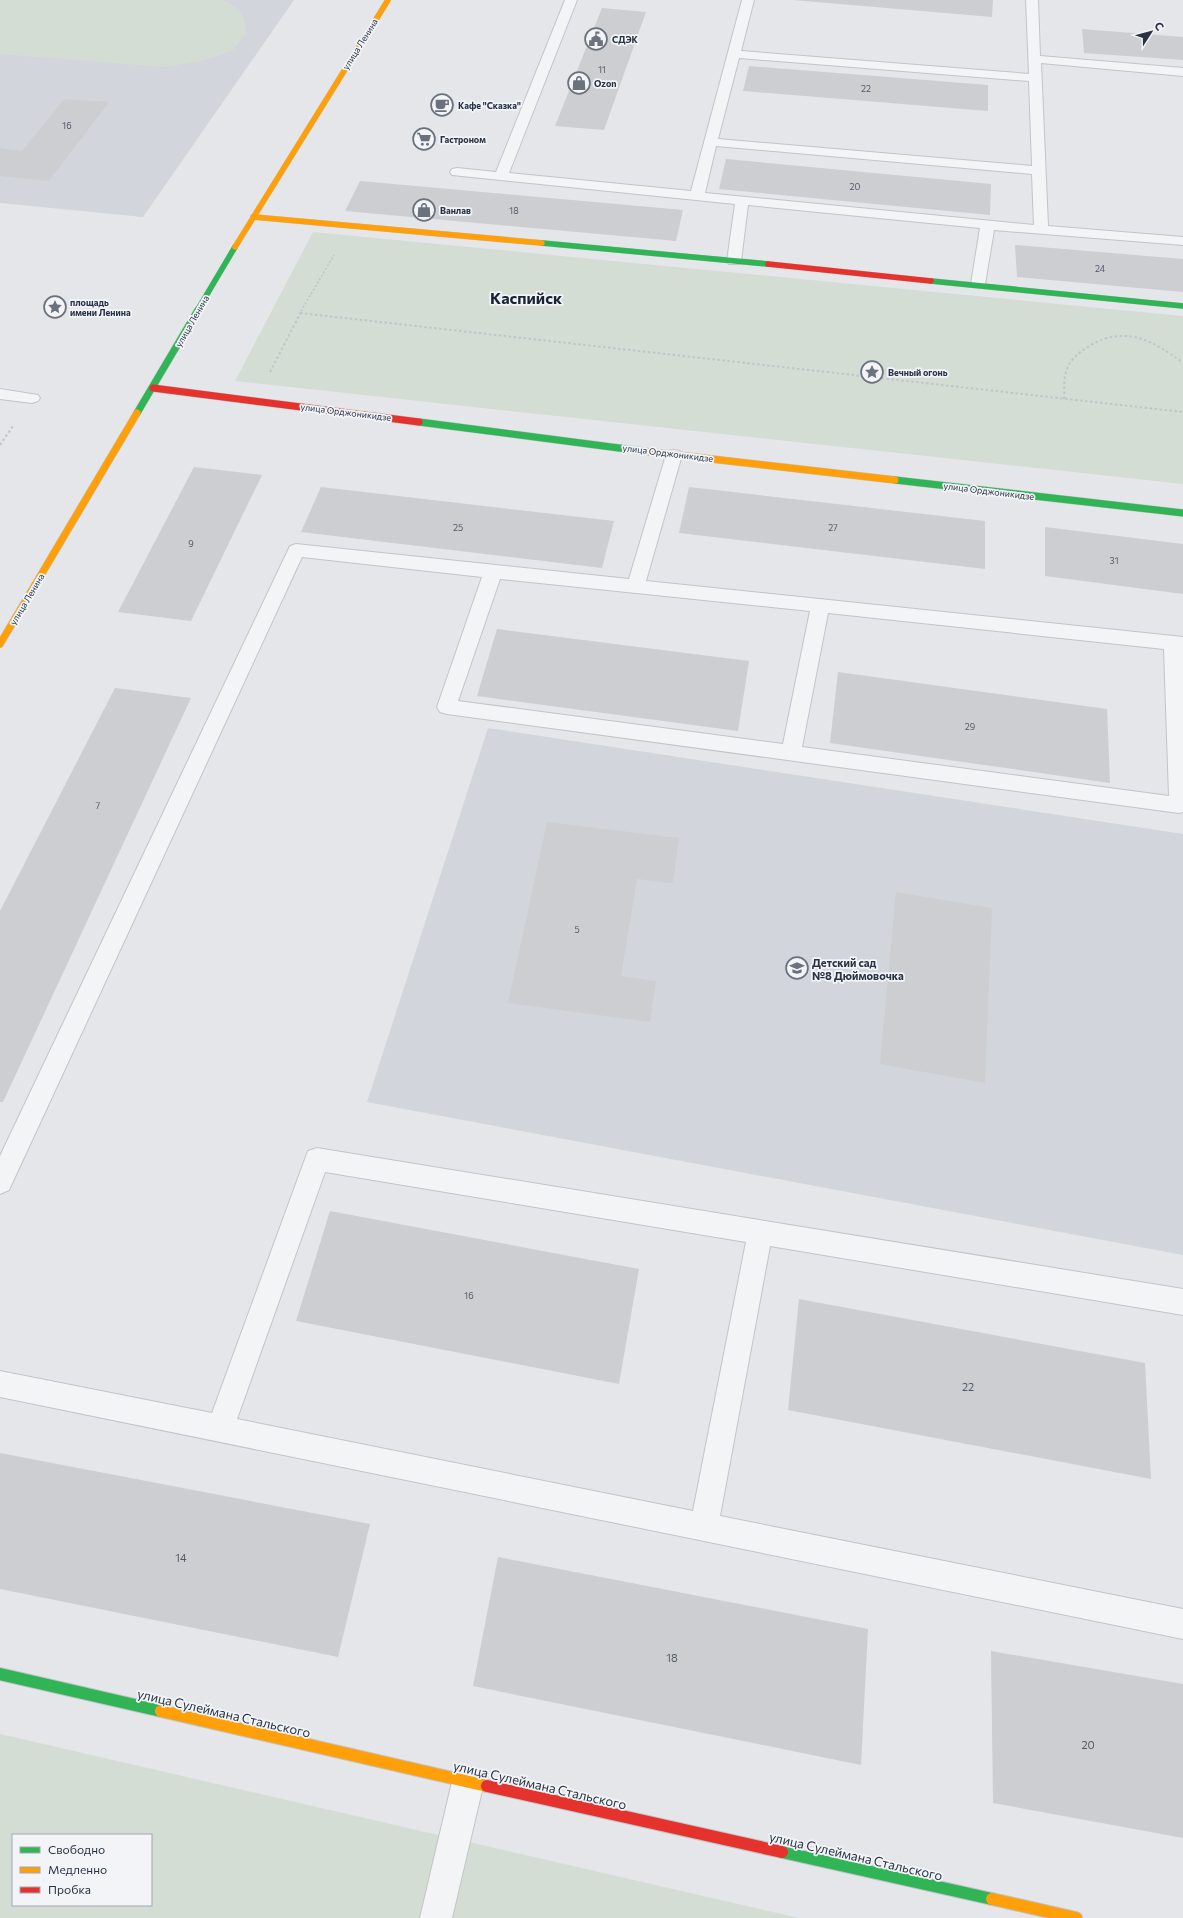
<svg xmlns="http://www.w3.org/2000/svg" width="1183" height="1918" font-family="Commissioner,sans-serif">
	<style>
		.built { fill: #d2d5dc }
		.green { fill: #d4ddd4; fill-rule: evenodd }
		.building { fill: #ccced2 }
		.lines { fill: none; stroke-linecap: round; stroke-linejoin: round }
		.lane-casing { stroke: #c2c4c7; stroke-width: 2 }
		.street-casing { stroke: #c2c4c7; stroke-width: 2 }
		.fast-far2-casing { stroke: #c2c4c7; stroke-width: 6 }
		.fast-far1-casing { stroke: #c2c4c7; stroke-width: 8 }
		.fast-casing { stroke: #c2c4c7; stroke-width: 14 }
		.slow-far2-casing { stroke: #c2c4c7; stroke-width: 6 }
		.slow-far1-casing { stroke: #c2c4c7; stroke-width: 8 }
		.slow-casing { stroke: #c2c4c7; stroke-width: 14 }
		.jam-far2-casing { stroke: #c2c4c7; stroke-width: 6 }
		.jam-far1-casing { stroke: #c2c4c7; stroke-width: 8 }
		.jam-casing { stroke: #c2c4c7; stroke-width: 14 }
		.path-far1 { stroke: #c3c4c9; stroke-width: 1.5; stroke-dasharray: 2 2; stroke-linecap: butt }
		.path { stroke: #c3c4c9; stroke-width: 2; stroke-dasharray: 2.5 2.5; stroke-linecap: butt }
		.lane { fill: #f3f4f6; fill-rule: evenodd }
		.street { fill: #f3f4f6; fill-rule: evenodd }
		.fast-far2 { stroke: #30b455; stroke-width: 5.5 }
		.fast-far1 { stroke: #30b455; stroke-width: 7 }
		.fast { stroke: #30b455; stroke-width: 12 }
		.slow-far2 { stroke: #ff9f0a; stroke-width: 5.5 }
		.slow-far1 { stroke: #ff9f0a; stroke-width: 7 }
		.slow { stroke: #ff9f0a; stroke-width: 12 }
		.jam-far2 { stroke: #e5322d; stroke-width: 5.5 }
		.jam-far1 { stroke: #e5322d; stroke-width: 7 }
		.jam { stroke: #e5322d; stroke-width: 12 }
		.labels { text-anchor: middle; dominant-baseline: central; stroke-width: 3.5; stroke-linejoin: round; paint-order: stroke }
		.far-poi-label { font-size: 9px; font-weight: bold; fill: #293344; stroke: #f2f4f8; text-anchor: start }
		.far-street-label { font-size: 9px; fill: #293344; stroke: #f2f4f8 }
		.number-label { font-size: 9px; fill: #525a68 }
		.poi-label { font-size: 11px; font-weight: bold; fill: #293344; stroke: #f2f4f8; text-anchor: start }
		.near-number-label { font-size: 11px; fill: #525a68 }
		.near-street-label { font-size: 13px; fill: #293344; stroke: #f2f4f8 }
		.far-town-label { font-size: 16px; font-weight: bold; fill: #1b2434; stroke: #f2f4f8 }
	</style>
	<rect width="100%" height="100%" fill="#e4e6e9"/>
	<!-- built -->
	<path class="built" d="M0,0H294L143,217L0,203Z
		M488,728L1183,834V1255L367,1102Z"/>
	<!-- green -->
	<path class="green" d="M0,0H222C241,8 245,12 246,33L232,51L201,61L164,67L0,54Z
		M313,232L1183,316V484L235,381Z
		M0,1734L799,1918H0ZM13,1835H151V1905H13Z"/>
	<!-- building -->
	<path class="building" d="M793,0H993L992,17Z
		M602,8L646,12L604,130L555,126Z
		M1082,29L1183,37V60L1084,53Z
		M749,66L988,85V111L743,91Z
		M64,99L109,102L49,181L0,176V148L22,151Z
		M726,159L991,184L990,215L719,189Z
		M360,181L683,210L676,241L345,211Z
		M1015,245L1183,259V292L1017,277Z
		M194,467L262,475L191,621L118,612Z
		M321,487L614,521L602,568L301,532Z
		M689,487L985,521V569L679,533Z
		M1045,527L1183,544V594L1045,576Z
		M497,629L749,661L738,731L477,696Z
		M838,672L1107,709L1110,783L830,743Z
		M115,688L191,698L3,1102H0V911Z
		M547,822L679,838L673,883L637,879L621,976L656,981L650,1022L508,1003Z
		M896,892L992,908L985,1083L880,1064Z
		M330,1211L639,1269L619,1384L296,1321Z
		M799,1299L1145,1363L1151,1479L788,1410Z
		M0,1453L370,1524L338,1657L0,1589Z
		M498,1557L868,1629L861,1765L473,1686Z
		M991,1651L1183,1684V1838L993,1803Z"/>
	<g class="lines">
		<!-- lane casing -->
		<g class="lane-casing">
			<path id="lane" d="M565,0H577L509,173L691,191L742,0H754L741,51L1029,74L1026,0H1038L1040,56L1183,68V76L1041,63L1048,226L1183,237V245L994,230L985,284L983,287H973L971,284L980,228L748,205L741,261L739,264H729L727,261L735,204L452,175L450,172L452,169L457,168L496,172ZM739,58L1029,81L1032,166L718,139ZM716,146L1032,174L1034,225L705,193Z
				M674,450L680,451L682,455L646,581L1183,637V812L1179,813L447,714L440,712L437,707L482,577L302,557L9,1190L0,1194V1156L290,546L296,544L629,579L666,455L668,451ZM500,579L810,611L783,744L458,701ZM828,613L1164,649L1169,796L802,747Z
				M317,1148L1183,1289V1315L770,1246L720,1516L1183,1609V1639L0,1397V1371L212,1413L305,1159L308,1151ZM325,1172L746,1242L693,1511L237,1419Z
				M468,1766L479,1771L484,1782L452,1918H420L452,1782L457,1771Z"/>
		</g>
		<!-- street casing -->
		<g class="street-casing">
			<path id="street" d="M0,389L38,395L40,398L38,401L32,403L0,399Z"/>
		</g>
		<!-- fast-far2 casing -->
		<g class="fast-far2-casing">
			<path id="fast-far2" d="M542,243L768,264
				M931,281L1183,306
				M197,311L235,247"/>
		</g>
		<!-- fast-far1 casing -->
		<g class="fast-far1-casing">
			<path id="fast-far1" d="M137,413L198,310
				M419,422L642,451
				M895,480L1183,513"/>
		</g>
		<!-- fast casing -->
		<g class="fast-casing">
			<path id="fast" d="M0,1674L161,1711
				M782,1852L992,1899"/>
		</g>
		<!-- slow-far2 casing -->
		<g class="slow-far2-casing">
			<path id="slow-far2" d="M253,217L542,243
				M235,247L388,0"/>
		</g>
		<!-- slow-far1 casing -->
		<g class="slow-far1-casing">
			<path id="slow-far1" d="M642,451L895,480
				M0,644L137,413"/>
		</g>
		<!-- slow casing -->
		<g class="slow-casing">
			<path id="slow" d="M161,1711L487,1786
				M992,1899L1076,1918"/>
		</g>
		<!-- jam-far2 casing -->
		<g class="jam-far2-casing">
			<path id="jam-far2" d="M768,264L931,281"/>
		</g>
		<!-- jam-far1 casing -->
		<g class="jam-far1-casing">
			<path id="jam-far1" d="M153,388L419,422"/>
		</g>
		<!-- jam casing -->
		<g class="jam-casing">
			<path id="jam" d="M487,1786L782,1852"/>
		</g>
		<!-- path-far1 -->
		<path class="path-far1" d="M301,311L334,255"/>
		<!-- path -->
		<path class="path" d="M300,313L1183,412
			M270,372L302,310
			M1064,399C1065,389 1063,378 1067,369C1071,358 1081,351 1091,345C1126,325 1154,341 1183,363
			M0,445L13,426"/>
		<!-- lane -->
		<use href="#lane" class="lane"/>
		<!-- street -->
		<use href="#street" class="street"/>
		<!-- fast-far2 -->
		<use href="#fast-far2" class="fast-far2"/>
		<!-- fast-far1 -->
		<use href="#fast-far1" class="fast-far1"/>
		<!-- fast -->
		<use href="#fast" class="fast"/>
		<!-- slow-far2 -->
		<use href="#slow-far2" class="slow-far2"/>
		<!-- slow-far1 -->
		<use href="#slow-far1" class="slow-far1"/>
		<!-- slow -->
		<use href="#slow" class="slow"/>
		<!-- jam-far2 -->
		<use href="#jam-far2" class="jam-far2"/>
		<!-- jam-far1 -->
		<use href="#jam-far1" class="jam-far1"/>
		<!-- jam -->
		<use href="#jam" class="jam"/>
	</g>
	<!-- icons -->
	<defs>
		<g id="civic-ring" transform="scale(1.15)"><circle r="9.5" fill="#f2f4f8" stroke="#6a727e" stroke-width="1.5"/><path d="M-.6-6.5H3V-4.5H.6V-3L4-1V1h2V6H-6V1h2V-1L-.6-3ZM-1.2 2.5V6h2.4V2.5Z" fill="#6a727e"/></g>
		<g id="shop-ring" transform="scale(1.15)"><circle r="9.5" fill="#f2f4f8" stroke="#6a727e" stroke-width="1.5"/><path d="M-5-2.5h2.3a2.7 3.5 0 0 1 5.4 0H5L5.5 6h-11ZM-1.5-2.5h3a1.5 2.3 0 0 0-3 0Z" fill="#6a727e"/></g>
		<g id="cafe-ring" transform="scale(1.15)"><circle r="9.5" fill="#f2f4f8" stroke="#6a727e" stroke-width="1.5"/><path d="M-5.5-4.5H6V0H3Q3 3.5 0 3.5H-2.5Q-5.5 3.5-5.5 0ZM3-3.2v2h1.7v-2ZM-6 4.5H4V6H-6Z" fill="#6a727e"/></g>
		<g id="supermarket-ring" transform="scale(1.15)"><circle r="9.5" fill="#f2f4f8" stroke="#6a727e" stroke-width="1.5"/><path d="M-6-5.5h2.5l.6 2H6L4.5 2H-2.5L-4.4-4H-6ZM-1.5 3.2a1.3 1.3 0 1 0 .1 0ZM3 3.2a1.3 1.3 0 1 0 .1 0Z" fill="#6a727e"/></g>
		<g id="sight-ring" transform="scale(1.15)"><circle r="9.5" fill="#f2f4f8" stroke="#6a727e" stroke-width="1.5"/><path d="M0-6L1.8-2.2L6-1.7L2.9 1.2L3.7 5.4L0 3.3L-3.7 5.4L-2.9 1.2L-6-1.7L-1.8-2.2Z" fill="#6a727e"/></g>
		<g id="school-ring" transform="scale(1.15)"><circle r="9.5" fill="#f2f4f8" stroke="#6a727e" stroke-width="1.5"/><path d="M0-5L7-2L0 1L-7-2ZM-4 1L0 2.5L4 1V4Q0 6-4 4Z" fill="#6a727e"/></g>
	</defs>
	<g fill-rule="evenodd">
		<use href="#civic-ring" x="596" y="39"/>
		<use href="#shop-ring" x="579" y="83"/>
		<use href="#cafe-ring" x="442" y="105"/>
		<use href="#supermarket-ring" x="424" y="139"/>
		<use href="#shop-ring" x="424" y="210"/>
		<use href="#sight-ring" x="55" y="307"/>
		<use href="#sight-ring" x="872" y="372"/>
		<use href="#school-ring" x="797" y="968"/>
	</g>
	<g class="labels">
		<!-- far-poi labels -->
		<g class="far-poi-label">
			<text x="612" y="39">СДЭК</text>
			<text x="594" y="83">Ozon</text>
			<text x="458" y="105">Кафе "Сказка"</text>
			<text x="440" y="139">Гастроном</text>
			<text x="440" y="210">Ванлав</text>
			<text x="70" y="302">площадь<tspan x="70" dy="10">имени Ленина</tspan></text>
			<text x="888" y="372">Вечный огонь</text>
		</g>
		<!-- far-street labels -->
		<g class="far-street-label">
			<text transform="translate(360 44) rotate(-58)">улица Ленина</text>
			<text transform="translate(192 321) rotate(-60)">улица Ленина</text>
			<text transform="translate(346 412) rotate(7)">улица Орджоникидзе</text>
			<text transform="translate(668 453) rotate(7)">улица Орджоникидзе</text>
			<text transform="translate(989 491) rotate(7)">улица Орджоникидзе</text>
			<text transform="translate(27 599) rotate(-59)">улица Ленина</text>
		</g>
		<!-- number labels -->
		<g class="number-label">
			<text x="602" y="69">11</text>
			<text x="866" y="88">22</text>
			<text x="67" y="125">16</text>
			<text x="855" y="186">20</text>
			<text x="514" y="210">18</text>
			<text x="1100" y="268">24</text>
			<text x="458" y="527">25</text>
			<text x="833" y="527">27</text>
			<text x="191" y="543">9</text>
			<text x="1114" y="560">31</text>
			<text x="970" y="726">29</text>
			<text x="98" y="805">7</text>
			<text x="577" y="929">5</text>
			<text x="469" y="1295">16</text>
		</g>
		<!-- poi labels -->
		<g class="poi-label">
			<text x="812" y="962">Детский сад<tspan x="812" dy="13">№8 Дюймовочка</tspan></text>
		</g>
		<!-- near-number labels -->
		<g class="near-number-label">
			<text x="968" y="1386">22</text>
			<text x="181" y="1557">14</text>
			<text x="672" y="1657">18</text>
			<text x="1088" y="1744">20</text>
		</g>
		<!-- near-street labels -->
		<g class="near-street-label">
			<text transform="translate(224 1713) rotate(13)">улица Сулеймана Стальского</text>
			<text transform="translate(540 1785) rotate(13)">улица Сулеймана Стальского</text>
			<text transform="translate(856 1856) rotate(13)">улица Сулеймана Стальского</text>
		</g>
		<!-- far-town labels -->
		<g class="far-town-label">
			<text x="526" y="297">Каспийск</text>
		</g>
	</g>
	<!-- legend -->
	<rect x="12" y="1834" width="140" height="72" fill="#f2f4f8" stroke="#a2a7b0"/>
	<rect x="20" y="1847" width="20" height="6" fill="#30b455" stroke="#a2a7b0"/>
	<text x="48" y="1854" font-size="12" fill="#293344">Свободно</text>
	<rect x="20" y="1867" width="20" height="6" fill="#ff9f0a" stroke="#a2a7b0"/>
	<text x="48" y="1874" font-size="12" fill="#293344">Медленно</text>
	<rect x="20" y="1887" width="20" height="6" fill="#e5322d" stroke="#a2a7b0"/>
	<text x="48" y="1894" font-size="12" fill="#293344">Пробка</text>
	<!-- north arrow -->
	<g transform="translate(1151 32) rotate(54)" stroke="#f2f4f8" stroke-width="3" paint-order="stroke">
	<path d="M0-3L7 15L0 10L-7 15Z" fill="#293344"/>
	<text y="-6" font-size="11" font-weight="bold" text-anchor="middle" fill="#293344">С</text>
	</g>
</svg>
